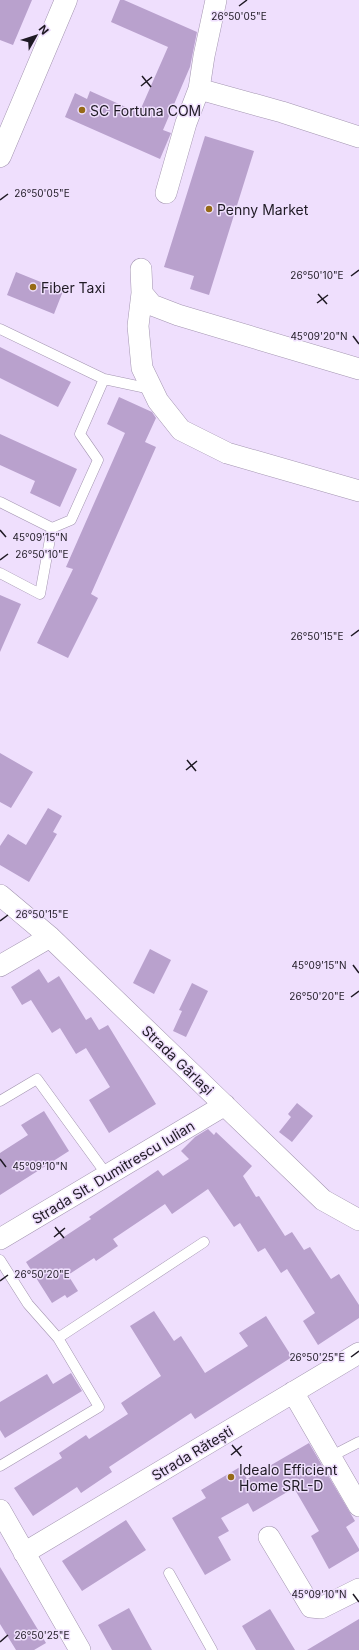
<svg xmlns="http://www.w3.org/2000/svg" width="359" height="1650" font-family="Inter,sans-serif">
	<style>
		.building { fill: #b9a1cd }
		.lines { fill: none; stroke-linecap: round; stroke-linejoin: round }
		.service-casing { stroke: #a395b0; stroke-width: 11 }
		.minor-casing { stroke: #a395b0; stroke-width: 22 }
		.secondary-casing { stroke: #a395b0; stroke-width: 23 }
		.service { stroke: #fff; stroke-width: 10 }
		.minor { stroke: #fff; stroke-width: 21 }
		.secondary { stroke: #fff; stroke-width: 22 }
		.ticks { fill: none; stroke: #1f1a24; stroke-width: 1.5 }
		.poi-dot { fill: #966a17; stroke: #efdffd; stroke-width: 1.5 }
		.labels { text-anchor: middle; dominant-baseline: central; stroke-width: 3; stroke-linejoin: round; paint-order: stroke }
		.poi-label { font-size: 14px; fill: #1f1a24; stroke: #efdffd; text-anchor: start }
		.street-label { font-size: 14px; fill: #1f1a24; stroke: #efdffd }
		.ticks-label { font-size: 10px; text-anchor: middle; fill: #1f1a24; stroke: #efdffd; stroke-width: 3; stroke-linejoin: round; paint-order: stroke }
	</style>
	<rect width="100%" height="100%" fill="#efdffd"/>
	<!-- building -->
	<path class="building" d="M0,0H32L13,45L0,40Z
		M120,0H124L197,32L190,67L163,130L171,133L160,159L65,117L75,93L87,99L90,91L139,113L168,47L111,22Z
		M205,136L254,151L209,295L190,289L194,276L164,267Z
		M16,272L63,291L54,314L7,295Z
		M0,347L71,382L58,407L0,378Z
		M119,397L152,412L156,418L145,442L156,447L91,594L98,598L68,658L37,643L73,569L66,567L125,433L107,424Z
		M0,434L77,469L60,507L30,493L35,481L0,465Z
		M0,595L21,604L0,652Z
		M0,753L33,772L11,808L0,802Z
		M48,808L62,816L53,832L57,834L29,882L0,865V846L8,834L26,845Z
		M150,949L171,960L154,994L133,983Z
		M39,969L48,983L59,976L86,1020L91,1017L99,1030L108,1025L156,1104L109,1133L89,1100L110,1087L86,1048L76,1054L60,1028L52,1033L31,1000L22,1005L11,987Z
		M192,983L208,991L186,1037L173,1031L182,1011L179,1010Z
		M297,1103L313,1116L292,1142L279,1132L291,1117L288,1114Z
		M44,1111L69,1151L0,1195V1153L28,1135L21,1125Z
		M208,1129L214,1135L216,1132L252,1166L243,1176L256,1197L259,1196L285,1236L292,1232L304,1250L310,1247L331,1279L339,1274L359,1305V1318L318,1345L303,1321L315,1313L287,1269L281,1273L265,1248L258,1252L240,1223L234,1227L208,1189L172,1214L165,1204L113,1239L118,1246L96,1261L94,1258L68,1275L78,1291L67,1298L65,1295L52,1303L26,1262L91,1219L89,1217L158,1170L163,1176L189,1159L181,1151L195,1137Z
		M154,1311L174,1341L181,1336L205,1373L248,1346L239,1333L266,1316L292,1357L195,1419L191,1413L109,1467L112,1472L81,1493L77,1487L33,1516L14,1488L62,1458L59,1453L86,1435L89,1439L128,1414L121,1403L161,1376L130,1326Z
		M71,1373L82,1391L5,1438L0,1430V1402L47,1374L53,1384Z
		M309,1443L355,1521L346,1527L359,1549V1551L329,1569L311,1536L319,1531L294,1488L253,1512L248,1503L221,1518L229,1531L218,1537L231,1560L205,1575L172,1518L206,1498L201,1490L240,1467L247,1479Z
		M126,1520L146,1550L82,1591L62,1561Z
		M0,1567L46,1643L34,1650H16L0,1624Z
		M129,1608L152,1650H112L98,1625Z
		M270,1609L295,1650H256L242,1626Z
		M359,1619V1650H307Z"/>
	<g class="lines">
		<!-- service casing -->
		<g class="service-casing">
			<path id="service" d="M0,329L104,379L80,434L98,460L71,520L52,528
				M104,379L151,389
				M0,502L52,528L40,594L0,573
				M0,1101L37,1079L107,1175
				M0,1260L28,1304L58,1338
				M330,1457L359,1442
				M0,1466L99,1407L58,1338L204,1242
				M169,1573L212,1650"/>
		</g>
		<!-- minor casing -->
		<g class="minor-casing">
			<path id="minor" d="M199,89L282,112L359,137
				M166,193L186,123L199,89L204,56L216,0
				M141,269L142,293L152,305L178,315L359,369
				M142,293L138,326L142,368L158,401L181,430L227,453L359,491
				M0,895L50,937L323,1200L359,1220
				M0,966L50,937
				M0,1239L225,1105
				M293,1392L359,1506
				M0,1510L80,1650
				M269,1537L311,1607L321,1608L359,1589
				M24,1553L359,1353"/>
		</g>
		<!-- secondary casing -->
		<g class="secondary-casing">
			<path id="secondary" d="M0,156L66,0"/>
		</g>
		<!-- service -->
		<use href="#service" class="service"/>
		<!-- minor -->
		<use href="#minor" class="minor"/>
		<!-- secondary -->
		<use href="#secondary" class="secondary"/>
	</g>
	<!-- ticks -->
	<path class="ticks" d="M239,6L247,0M142,76L151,87M141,86L152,77M0,200L8,194M351,276L359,270M318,294L327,304M317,303L328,295M353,336L359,344M0,530L6,537M0,560L8,554M351,636L359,630M187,760L196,771M186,770L197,761M0,921L8,915M353,965L359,973M351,997L359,991M0,1159L6,1167M55,1227L64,1238M54,1237L65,1228M0,1281L8,1275M351,1357L359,1351M232,1445L241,1456M231,1455L242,1446M353,1594L359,1602M0,1642L8,1635"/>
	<!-- markers -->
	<g class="poi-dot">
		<circle cx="82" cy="110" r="4"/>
		<circle cx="209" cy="209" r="4"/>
		<circle cx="33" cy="287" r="4"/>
		<circle cx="231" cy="1477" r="4"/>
	</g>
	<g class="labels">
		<!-- poi labels -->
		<g class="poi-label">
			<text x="90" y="110">SC Fortuna COM</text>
			<text x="217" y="209">Penny Market</text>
			<text x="41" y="287">Fiber Taxi</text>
			<text x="239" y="1469">Idealo Efficient<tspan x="239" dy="16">Home SRL-D</tspan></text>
		</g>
		<!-- street labels -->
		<g class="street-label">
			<text transform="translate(178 1060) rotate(44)">Strada Gârlași</text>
			<text transform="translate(113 1172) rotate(-31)">Strada Slt. Dumitrescu Iulian</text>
			<text transform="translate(192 1453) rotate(-31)">Strada Rătești</text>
		</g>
	</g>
	<g class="ticks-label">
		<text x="239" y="20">26°50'05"E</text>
		<text x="42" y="197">26°50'05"E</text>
		<text x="317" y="279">26°50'10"E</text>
		<text x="319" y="340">45°09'20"N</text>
		<text x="40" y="541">45°09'15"N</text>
		<text x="42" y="558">26°50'10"E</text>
		<text x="317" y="640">26°50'15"E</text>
		<text x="42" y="918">26°50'15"E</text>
		<text x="319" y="969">45°09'15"N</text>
		<text x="317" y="1000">26°50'20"E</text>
		<text x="40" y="1170">45°09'10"N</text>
		<text x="42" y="1278">26°50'20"E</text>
		<text x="317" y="1361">26°50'25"E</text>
		<text x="319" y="1598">45°09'10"N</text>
		<text x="42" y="1639">26°50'25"E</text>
	</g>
	<!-- north arrow -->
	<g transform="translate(36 36) rotate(51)" stroke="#efdffd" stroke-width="3" paint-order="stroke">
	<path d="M0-3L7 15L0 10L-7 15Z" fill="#1f1a24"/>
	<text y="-6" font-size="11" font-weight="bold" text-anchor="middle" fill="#1f1a24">N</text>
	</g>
</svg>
